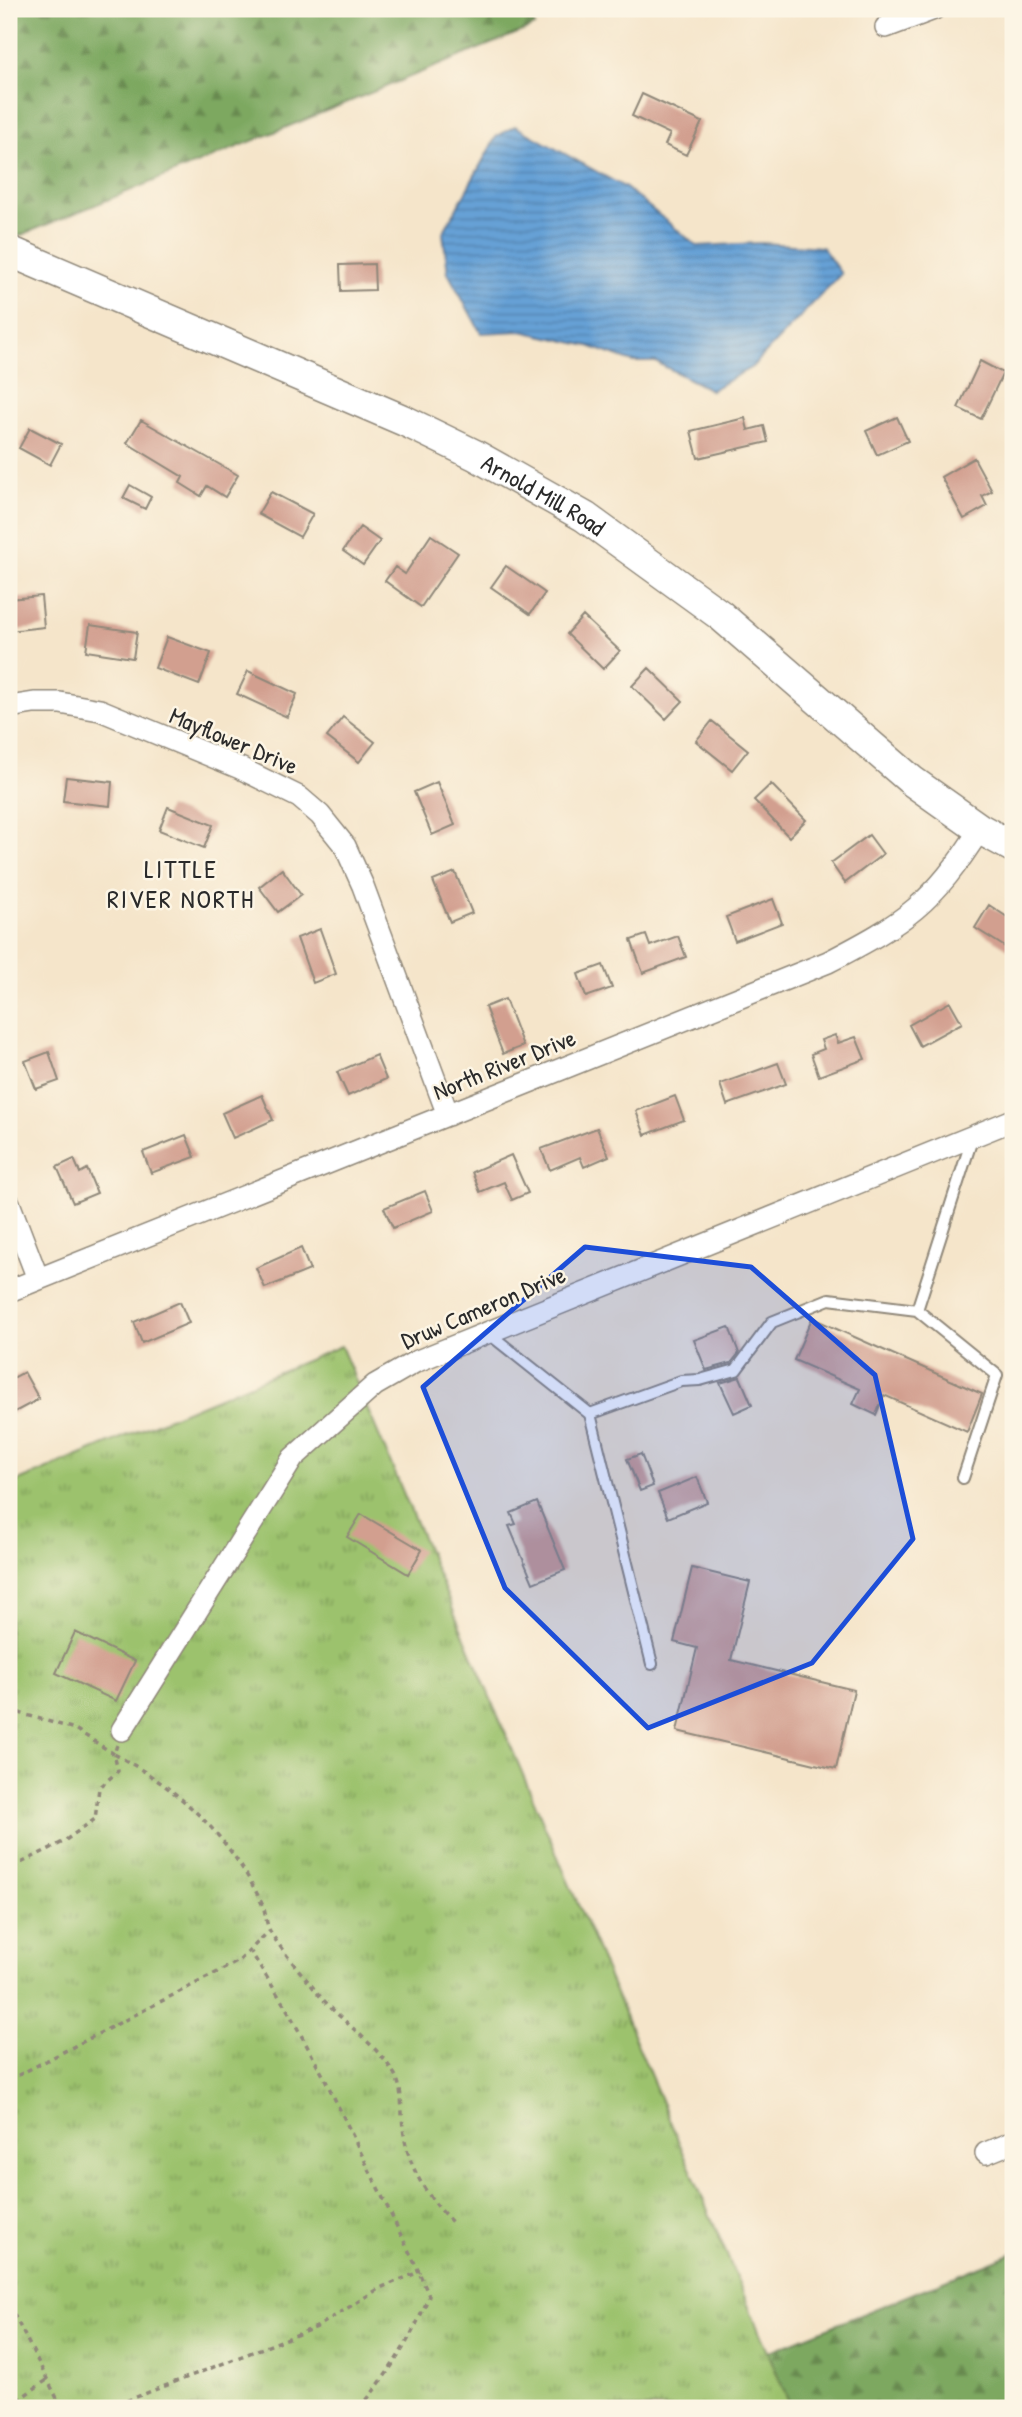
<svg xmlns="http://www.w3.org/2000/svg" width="1022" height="2417" font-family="'Patrick Hand',sans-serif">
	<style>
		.forest { fill: url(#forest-firs); stroke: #546a46; stroke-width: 2 }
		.park { fill: url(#park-tufts); stroke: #64764c; stroke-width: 2 }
		.water { fill: url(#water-rules); stroke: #486680; stroke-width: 2 }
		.building { fill: #d29f8f }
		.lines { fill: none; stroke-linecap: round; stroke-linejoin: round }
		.service-casing { stroke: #90887a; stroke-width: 14 }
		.minor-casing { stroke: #90887a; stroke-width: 24 }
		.secondary-casing { stroke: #90887a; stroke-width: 33 }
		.path { stroke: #90887a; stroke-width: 3.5; stroke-dasharray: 5 5; stroke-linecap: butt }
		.service { stroke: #fff; stroke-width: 10 }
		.minor { stroke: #fff; stroke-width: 21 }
		.secondary { stroke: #fff; stroke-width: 30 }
		.marked { fill: #1d4ed8; fill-opacity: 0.2; stroke: #1d4ed8; stroke-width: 5; stroke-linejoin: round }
		.labels { text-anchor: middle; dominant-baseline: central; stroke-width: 5; stroke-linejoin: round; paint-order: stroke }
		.street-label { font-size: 24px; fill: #2b2b2b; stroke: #fcf5e5 }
		.neighbourhood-label { font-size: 26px; letter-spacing: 2px; fill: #2b2b2b; stroke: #fcf5e5 }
	</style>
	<defs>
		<pattern id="forest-firs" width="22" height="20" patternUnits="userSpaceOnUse" patternTransform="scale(1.75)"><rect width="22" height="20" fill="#7da860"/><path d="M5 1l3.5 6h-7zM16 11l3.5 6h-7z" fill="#67894f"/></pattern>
		<pattern id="park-tufts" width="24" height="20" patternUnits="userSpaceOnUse" patternTransform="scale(1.75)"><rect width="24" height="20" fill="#9cc26d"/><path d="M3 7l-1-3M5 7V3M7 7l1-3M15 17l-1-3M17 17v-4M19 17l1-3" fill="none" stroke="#7f9e5a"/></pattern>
		<pattern id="water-rules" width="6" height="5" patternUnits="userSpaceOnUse" patternTransform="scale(1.75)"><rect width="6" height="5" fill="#66a1d6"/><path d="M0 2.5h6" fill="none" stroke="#5483ae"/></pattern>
	</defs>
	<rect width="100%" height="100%" fill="#fcf5e5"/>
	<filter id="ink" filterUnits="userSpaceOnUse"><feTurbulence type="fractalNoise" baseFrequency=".0143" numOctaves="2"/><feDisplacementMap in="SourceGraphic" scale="14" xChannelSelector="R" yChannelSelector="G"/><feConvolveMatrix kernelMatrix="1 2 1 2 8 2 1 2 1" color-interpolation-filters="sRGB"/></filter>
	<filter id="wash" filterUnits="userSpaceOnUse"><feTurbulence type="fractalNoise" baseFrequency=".00686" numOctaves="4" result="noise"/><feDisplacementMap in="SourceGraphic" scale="28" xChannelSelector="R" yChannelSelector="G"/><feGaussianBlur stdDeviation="1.57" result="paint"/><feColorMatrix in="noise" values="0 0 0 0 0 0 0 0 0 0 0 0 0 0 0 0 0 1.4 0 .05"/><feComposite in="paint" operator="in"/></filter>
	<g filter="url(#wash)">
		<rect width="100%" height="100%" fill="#f5e5ca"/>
		<!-- forest -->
		<path class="forest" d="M9,9H528L535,26L9,240Z
			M1013,2253V2408H791L768,2352Z"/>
		<!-- park -->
		<path class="park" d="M341,1346L768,2352L791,2408H9V1485Z"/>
		<!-- water -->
		<path class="water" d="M515,126L626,188L697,246L762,243L822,247L841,274L752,367L711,390L656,362H633L589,346L521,331L481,333L448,273L443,233L496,137Z"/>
		<g id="blocks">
			<!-- building -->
			<path class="building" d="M642,94L702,122L686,155L665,145L670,134L632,116Z
				M374,264L375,290L341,291L340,265Z
				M980,361L1003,373L981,419L958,408Z
				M897,417L908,441L877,455L866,431Z
				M745,418L748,430L764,426L768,442L698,458L691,431Z
				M141,420L238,475L225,497L207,486L201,496L180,483L183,477L127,443Z
				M30,428L61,444L50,465L19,448Z
				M974,458L992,491L982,496L987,506L964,519L941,477Z
				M130,485L151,497L145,509L123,498Z
				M271,492L313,514L300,537L258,514Z
				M360,527L380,541L363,565L343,551Z
				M431,535L458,553L421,607L385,581L395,567L405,574Z
				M506,566L545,593L530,614L491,587Z
				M41,596L44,627L9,631V599Z
				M583,616L620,651L603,669L567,634Z
				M90,625L137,632L133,658L86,651Z
				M167,637L211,653L199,685L155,668Z
				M649,668L683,701L666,719L632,686Z
				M248,671L297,694L287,717L237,694Z
				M343,717L375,742L359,762L327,737Z
				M712,721L748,750L732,770L696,741Z
				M66,777L112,782L110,806L63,801Z
				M437,782L455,825L432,835L414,792Z
				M771,784L806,820L789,837L754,800Z
				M168,807L213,825L204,848L159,830Z
				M869,835L883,854L845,883L831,863Z
				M282,869L301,895L278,912L259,887Z
				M455,872L472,913L450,922L433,881Z
				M773,899L782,923L735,941L726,917Z
				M989,905L1013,921V952L975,928Z
				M320,929L336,974L313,983L297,938Z
				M646,935L650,946L678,936L686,957L643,973L631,940Z
				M603,965L612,988L586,997L578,974Z
				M505,999L523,1046L503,1054L485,1007Z
				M950,1002L962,1023L920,1046L909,1025Z
				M835,1035L838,1043L856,1037L865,1059L819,1076L811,1054L824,1049L821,1040Z
				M49,1052L59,1081L36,1089L25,1061Z
				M376,1055L386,1079L348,1096L337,1072Z
				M778,1063L786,1084L727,1105L720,1084Z
				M262,1095L273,1120L233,1138L222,1113Z
				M675,1096L684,1120L645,1135L636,1111Z
				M597,1128L609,1156L584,1167L580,1157L550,1170L541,1149Z
				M186,1135L195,1157L151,1173L143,1152Z
				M511,1155L528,1193L512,1200L504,1182L480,1192L472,1172Z
				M74,1159L80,1173L87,1169L97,1193L73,1203L57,1167Z
				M425,1191L433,1211L393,1228L384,1208Z
				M301,1248L310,1270L265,1288L256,1268Z
				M180,1302L189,1323L142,1343L134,1322Z
				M812,1318L982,1394L967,1432L884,1395L876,1415L853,1404L860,1389L794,1360Z
				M729,1327L739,1353L731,1363L706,1370L694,1340Z
				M24,1372L39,1399L9,1415V1380Z
				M740,1377L752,1405L734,1413L720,1383Z
				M641,1454L653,1486L640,1491L627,1459Z
				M697,1477L707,1502L668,1518L658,1493Z
				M537,1502L565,1570L533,1583L509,1526L516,1524L511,1513Z
				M361,1514L422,1550L408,1574L347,1537Z
				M692,1568L750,1582L731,1660L854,1690L836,1769L677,1731L697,1648L674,1642Z
				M75,1632L135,1661L116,1701L56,1673Z"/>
		</g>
	</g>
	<g filter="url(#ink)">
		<use href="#blocks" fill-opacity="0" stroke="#90887a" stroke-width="2"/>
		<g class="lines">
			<!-- service casing -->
			<g class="service-casing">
				<path id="service" d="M917,1310L997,1375L963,1478
					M487,1332L590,1414L681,1381L700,1380L736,1370L772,1322L829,1299L917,1310L973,1136
					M590,1414L652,1664"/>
			</g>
			<!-- minor casing -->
			<g class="minor-casing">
				<path id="minor" d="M886,27L934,9
					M9,707L34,703H60L100,710L240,768L299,797L320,815L345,846L363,886L448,1115
					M9,1203L38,1279
					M9,1291L828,962C905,922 933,904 980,829
					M122,1730L293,1458L375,1385L415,1362L1013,1120
					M986,2153L1013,2142"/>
			</g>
			<!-- secondary casing -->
			<g class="secondary-casing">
				<g id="secondary">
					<path id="s1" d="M9,251L405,421L475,455L585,517L720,615L912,781L980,829L1013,847"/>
				</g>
			</g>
			<!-- path -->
			<path class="path" d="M9,1710L75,1729L114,1754L118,1771L99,1788L95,1819L63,1842L9,1869
				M117,1745L114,1754C179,1788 232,1838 263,1906C266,1914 266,1924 270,1931C281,1950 298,1969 312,1986C336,2019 374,2040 395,2075C403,2089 401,2111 403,2127C407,2166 426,2196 453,2223
				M9,2080L239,1961L269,1931
				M9,2305L62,2408
				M9,2406L47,2380
				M108,2408L317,2327L380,2288L419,2272L324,2077L288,2011L251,1952
				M360,2408C389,2373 412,2338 429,2296L419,2272"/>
			<!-- service -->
			<use href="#service" class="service"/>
			<!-- minor -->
			<use href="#minor" class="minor"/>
			<!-- secondary -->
			<use href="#secondary" class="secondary"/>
		</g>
	</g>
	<!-- marked area -->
	<path class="marked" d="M585,1247L751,1267L875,1375L913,1539L812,1663L648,1728L505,1588L423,1387Z"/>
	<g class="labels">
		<!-- street labels -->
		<g class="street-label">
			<text stroke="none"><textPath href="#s1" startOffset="588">Arnold Mill Road</textPath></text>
			<text transform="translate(234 740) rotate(23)">Mayflower Drive</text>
			<text transform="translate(504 1064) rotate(-22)">North River Drive</text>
			<text transform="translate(483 1307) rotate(-23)">Druw Cameron Drive</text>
		</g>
		<!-- neighbourhood labels -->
		<g class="neighbourhood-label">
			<text x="181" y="868">LITTLE<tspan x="181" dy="30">RIVER NORTH</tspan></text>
		</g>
	</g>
	<!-- margin -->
	<rect width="1022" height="2417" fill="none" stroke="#fcf5e5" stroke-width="35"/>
</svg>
